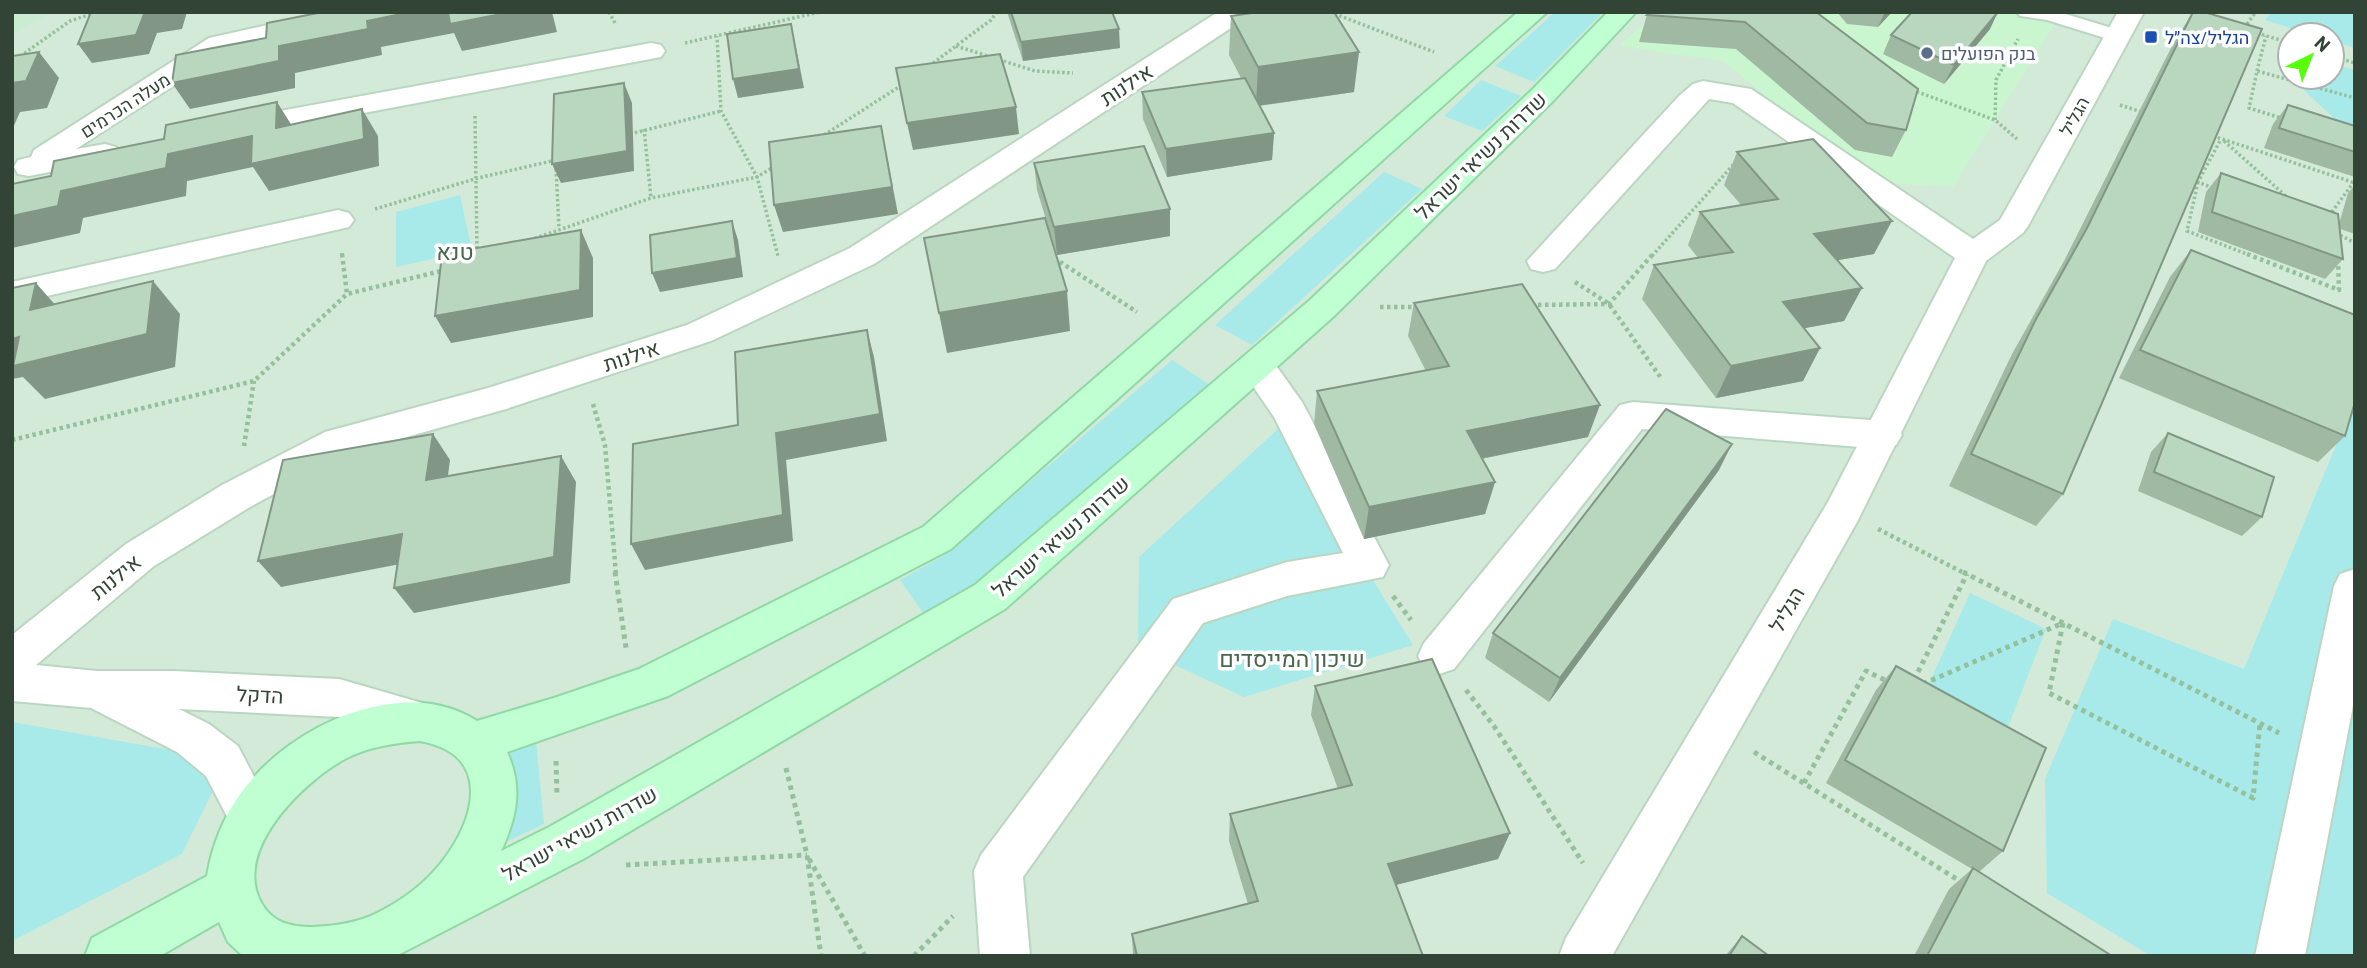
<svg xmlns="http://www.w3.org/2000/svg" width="2367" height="968" font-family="Barlow,Heebo,sans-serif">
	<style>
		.residential { fill: #d3ead8; fill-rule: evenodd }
		.commercial { fill: #caf6cf }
		.education { fill: #caecd3 }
		.green { fill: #a7eae9 }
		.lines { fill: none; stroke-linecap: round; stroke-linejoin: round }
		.service-casing { stroke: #bbd6c0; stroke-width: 4 }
		.pedestrian-casing { stroke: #bbd6c0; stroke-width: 4 }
		.minor-casing { stroke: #bbd6c0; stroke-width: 4 }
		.secondary-casing { stroke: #90d9a4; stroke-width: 4 }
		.path-far2 { stroke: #94c09c; stroke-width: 3.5; stroke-dasharray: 2.5 2.5; stroke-linecap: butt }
		.path-far1 { stroke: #94c09c; stroke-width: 4.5; stroke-dasharray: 3.5 3.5; stroke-linecap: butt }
		.path { stroke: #94c09c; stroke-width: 5; stroke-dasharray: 4.5 4.5; stroke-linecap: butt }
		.service { fill: #fff; fill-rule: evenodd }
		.pedestrian { fill: #fff; fill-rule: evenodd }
		.minor { fill: #fff; fill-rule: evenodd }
		.secondary { fill: #bfffd2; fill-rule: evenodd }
		.wall { fill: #9fb9a3 }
		.shaded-wall { fill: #829685 }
		.building { fill: #b9d7be; stroke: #829685; stroke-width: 2 }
		.transit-dot { fill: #1a4fb4; stroke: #fff; stroke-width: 2.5 }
		.service-dot { fill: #5c6f8a; stroke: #fff; stroke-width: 2.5 }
		.labels { text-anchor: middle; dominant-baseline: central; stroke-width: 7; stroke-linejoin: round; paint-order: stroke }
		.far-transit-label { font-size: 18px; fill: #164399; stroke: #fff; text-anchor: start }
		.far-service-label { font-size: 18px; fill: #4e5e75; stroke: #fff; text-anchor: start }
		.far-street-label { font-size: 18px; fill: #324435; stroke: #fff }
		.street-label { font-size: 21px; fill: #324435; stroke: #fff }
		.neighbourhood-label { font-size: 23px; fill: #49674d; stroke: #fff }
	</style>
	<rect width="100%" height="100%" fill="#e2f2e6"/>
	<!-- residential -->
	<path class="residential" d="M12,12H2355V956H12ZM2290,35H2332V77H2290Z"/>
	<!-- commercial -->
	<path class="commercial" d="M1657,12H2062L1953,187L1872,182L1723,61L1619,46Z"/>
	<!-- education -->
	<path class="education" d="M12,12H51L52,13L12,34Z"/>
	<!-- green -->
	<path class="green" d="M1555,12H1603L1534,82L1495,66Z
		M2271,12L2355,14V48L2332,41V35H2312L2265,20Z
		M2332,64L2355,70V138L2290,77H2332Z
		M1481,80L1521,96L1482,131L1444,116Z
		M1384,172L1422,189L1252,345L1215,325Z
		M460,195L472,250L396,267V212Z
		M1172,360L1210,385L974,584L926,617L900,580L943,556Z
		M2355,382V956H2151L2047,893L2045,779L2113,619L2244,669L2339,438Z
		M1279,428L1413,645L1244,697L1138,648L1139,557Z
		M1970,593L2046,629L2001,745L1922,699Z
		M12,722L228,760L182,854L12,941Z
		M536,741L544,824L508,841L514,815L504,751Z"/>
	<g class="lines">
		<!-- service casing -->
		<g class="service-casing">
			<path id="service" d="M2017,12H2059L2125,32L2127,36L2118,42L2047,20L2020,16Z"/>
		</g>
		<!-- pedestrian casing -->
		<g class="pedestrian-casing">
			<path id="pedestrian" d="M1257,353L1270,357L1302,402L1389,565L1383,577L1287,596L1203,623L1023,877L1030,956H980L974,871L981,855L1173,599L1287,562L1343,553L1274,417L1239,366L1244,357Z
				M1633,402L1883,421L1896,425L1902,435L1896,445L1883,449L1642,429L1454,669L1439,674L1424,669L1418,656L1424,643L1620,405Z
				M2355,569V695L2305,956H2255L2334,586L2340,574Z"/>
		</g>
		<!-- minor casing -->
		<g class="minor-casing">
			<path id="minor" d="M326,12H377L373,18L228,50L76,149L105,144L116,147L120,153L116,159L29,176L18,174L14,167L18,160L31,157L34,150L209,38Z
				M1218,12H1250L1246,18L874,264L711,341L506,409L350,453L250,507L154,566L36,665L97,671H174L339,679L436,707L442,721L436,735L420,741L339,717L179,709L209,724L238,746L274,815L268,830L251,837L234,830L206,776L177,752L91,708L12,701V635L126,544L222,485L325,432L488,388L687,325L850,248Z
				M2118,12H2144L2028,226L2023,233L1986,261L1857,522L1612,956H1559L1566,938L1828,502L1955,258L1733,103L1709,99L1555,269L1543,272L1531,269L1527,261L1679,96L1693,84L1703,81L1751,89L1973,239L2000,220Z
				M651,43L661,45L665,51L661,57L236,137L226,134L221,128L226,122L236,119Z
				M338,210L349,213L354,220L349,227L12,304V282Z"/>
		</g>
		<!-- secondary casing -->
		<g class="secondary-casing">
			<path id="secondary" d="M1518,12H1547L951,549L668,696L507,752C523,787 517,817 501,851L551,826L975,585L1310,300L1533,89L1608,12H1636L1553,101L1334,316L1005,609L585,858L398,955L243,956L228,942L219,922L160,956H85L92,938L207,876C212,846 223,818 241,793C289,726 402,673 477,721L557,697L639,669L923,527ZM420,741C492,754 477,818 441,863C425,883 403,900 379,912C359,923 335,926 312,927C292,927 273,923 262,904C231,852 302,783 343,760C367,747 393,743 420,741Z"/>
		</g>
		<!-- path-far2 -->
		<path class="path-far2" d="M609,12L615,23
			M1330,12L1434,52
			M2244,28L2256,12
			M2257,33L2290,43
			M685,43L820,12
			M956,46L1035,71L1073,73
			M2332,56L2355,63
			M12,62L70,21L97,12
			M929,66L991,20L997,12
			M2257,71L2266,36
			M1912,90L1995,120L2017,139
			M2120,105L2142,112
			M475,116L477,251
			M2284,119L2249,108L2257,71L2355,98
			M1995,120L1996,80L2018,39
			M644,129L651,198
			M630,134L721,111
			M824,135L902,85
			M2213,136L2355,183
			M2224,141L2288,198
			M775,166L757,177L778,256
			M556,169L559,228
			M2198,182L2187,231L2252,256
			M2213,188L2198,182L2221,139
			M375,209L478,178L556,160
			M2329,216L2353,183
			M2336,233L2355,243
			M530,240L651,198L757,177L721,111L717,36
			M342,253V256
			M1652,256L1733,165"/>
		<!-- path-far1 -->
		<path class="path-far1" d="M342,254L347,294L445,270
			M2247,254L2339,290L2338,258
			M1054,258L1137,312
			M1575,282L1609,304L1661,378
			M1531,305L1609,304L1653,254
			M1380,307H1417
			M593,404L605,445L616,574
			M12,440L254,381L347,294
			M244,446L254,381
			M1878,529L1966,574"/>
		<!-- path -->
		<path class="path" d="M615,572L626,648
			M1963,572L2279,733
			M1393,596L1411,620
			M2063,623L2049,693L2253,798L2260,723
			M1914,680L1967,574
			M1923,684L2063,623
			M1466,690L1494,726L1583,863
			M1754,752L1963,883
			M556,761L557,794
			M786,768L807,855L821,956
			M1804,783L1866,671L1889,682
			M809,859L865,956
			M626,865L807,855
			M914,956L953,916"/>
		<!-- service -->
		<use href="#service" class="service"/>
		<!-- pedestrian -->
		<use href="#pedestrian" class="pedestrian"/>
		<!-- minor -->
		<use href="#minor" class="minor"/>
		<!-- secondary -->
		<use href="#secondary" class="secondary"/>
	</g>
	<!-- wall -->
	<path class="wall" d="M1007,12H1112L1120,48L1023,61Z
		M1816,12L1906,130L1892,157L1855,150L1736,49L1639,42L1647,15Z
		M1837,12H1892L1878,27L1847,24Z
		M2193,12L2063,494L2036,526L1949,486L2012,354L2064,261L2174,42Z
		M1231,16L1354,92L1259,106L1274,133L1272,160L1167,177L1143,119L1142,92L1241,78L1229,55Z
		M1990,29L1944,84L1883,54L1891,35Z
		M2288,105L2355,126V177L2264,148L2273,124Z
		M1737,152L1874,254L1837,260L1862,288L1844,321L1804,328L1820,348L1803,381L1716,398L1642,299L1654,265L1698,258L1688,245L1700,212L1741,205L1724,185Z
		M1034,163L1170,236L1057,255L1037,190Z
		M2221,173L2339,224L2348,193L2355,185V234L2340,229L2343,259L2325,279L2198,232L2206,192Z
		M2191,250L2345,436L2318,462L2119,378L2170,277Z
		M1414,303L1588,437L1482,459L1495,482L1485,514L1364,539L1314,424L1317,391L1426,371L1408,336Z
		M2168,433L2262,517L2242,536L2138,491L2151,452Z
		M1719,470L1549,702L1485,658L1493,633Z
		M1896,666L2003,851L1979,872L2112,956H1914L1949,889L1972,869L1826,783L1876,690Z
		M1315,686L1510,833L1498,859L1396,885L1423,956H1133L1132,934L1248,904L1229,841L1230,814L1338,789L1311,715Z
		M1742,936L1729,956H1725Z"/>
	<!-- shaded-wall -->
	<path class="shaded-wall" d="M154,12H187L182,29L157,33L149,54L92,63L78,44L144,14Z
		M411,12H552L557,32L462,51L454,33L381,47L382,55L295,73V88L190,109L172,83L279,46L367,21Z
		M1885,12H1892L1878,27Z
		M1998,12L1990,29L1944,84L1954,65Z
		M791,24L795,43L804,88L738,98L733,79Z
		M1119,29L1120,48L1023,61L1021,42Z
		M39,52L59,78L47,108L20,112L12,130V83Z
		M1359,52L1354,92L1256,106L1258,67Z
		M624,83L632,103L634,171L561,183L552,164Z
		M277,102L294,129L362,109L378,136L379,166L269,191L253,167L187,181L186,196L83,218L80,233L12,248V216L61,191L168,154L276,128Z
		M1016,107L1019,134L913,150L907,123Z
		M881,126L898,214L783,232L774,205Z
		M1274,133L1272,160L1167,177L1166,149Z
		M1170,209V236L1057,255L1054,227Z
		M732,221L738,240L743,277L660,292L652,273Z
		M1892,221L1874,254L1798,267L1814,234Z
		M581,230L593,258V317L451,343L435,316Z
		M153,281L180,314L175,367L45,399L23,377L12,379V339Z
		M36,283L65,316L30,310Z
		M1862,288L1844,321L1767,335L1783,302Z
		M1067,291L1070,331L947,353L939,313Z
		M867,330L874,357L887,441L786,460L793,541L645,570L631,544L776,433Z
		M1820,348L1803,381L1716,398L1731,366Z
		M1600,405L1588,437L1459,463L1467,431Z
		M433,434L450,460L444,506L426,480Z
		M1732,444L1719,470L1549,702L1560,678Z
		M561,456L576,482L570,583L414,613L394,588Z
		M1495,482L1485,514L1364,539L1369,507Z
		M402,534L421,560L281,587L258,561Z
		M1510,833L1498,859L1380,889L1388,864Z"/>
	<!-- building -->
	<path class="building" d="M91,12H154L144,14L136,35L78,44Z
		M323,12H411L367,21L368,29L279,46V61L172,83L176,55L266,38L267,23Z
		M448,12H511L450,24Z
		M1011,12H1112L1119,29L1021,42Z
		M1259,12H1334L1359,52L1258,67L1231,16Z
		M1651,12H1816L1918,89L1906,130L1867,123L1745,22L1647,15Z
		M1912,12H1998L1954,65L1891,35Z
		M2193,12H2204L2262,29L2063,494L1971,454L2035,321L2087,228Z
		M791,24L799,69L733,79L727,34Z
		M39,52L26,81L12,83V56Z
		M1000,54L1016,107L907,123L896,68Z
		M1245,78L1274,133L1166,149L1142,92Z
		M624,83L627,151L552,164L554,94Z
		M277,102L276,128L362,109L364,139L251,164L252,136L168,154L166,168L61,191L58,206L12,216V184L51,176L54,161L164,139L166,125Z
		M2288,105L2355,126V152L2279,128Z
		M881,126L892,187L774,205L769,142Z
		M1813,139L1892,221L1814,234L1862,288L1783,302L1820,348L1731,366L1654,265L1733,252L1700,212L1778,199L1737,152Z
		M1144,146L1170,209L1054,227L1034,163Z
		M2221,173L2338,214L2343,259L2212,212Z
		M1045,218L1067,291L939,313L924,238Z
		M732,221L737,258L652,273L650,235Z
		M581,230L580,290L435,316L442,254Z
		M2191,250L2355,315V402L2345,436L2140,350Z
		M153,281L147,334L13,366L19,337L12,339V288L36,283L30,310Z
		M1522,284L1600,405L1467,431L1495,482L1369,507L1317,391L1449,366L1414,303Z
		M867,330L880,414L776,433L783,515L631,544L633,444L738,425L735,352Z
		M1666,409L1732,444L1560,678L1493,633Z
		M2168,433L2274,477L2262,517L2154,472Z
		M433,434L426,480L561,456L554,557L394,588L402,534L258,561L283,460Z
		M1432,659L1510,833L1388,864L1423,956H1137L1132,934L1258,901L1230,814L1352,785L1315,686Z
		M1896,666L2046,748L2003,851L1845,760Z
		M1973,868L2112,956H1927Z
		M1742,936L1769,956H1729Z"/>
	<!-- markers -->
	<rect class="transit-dot" x="2144" y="30" width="14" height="14" rx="3.5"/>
	<circle class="service-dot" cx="1927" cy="53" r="7"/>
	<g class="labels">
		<!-- far-transit labels -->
		<g class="far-transit-label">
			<text x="2165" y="37">הגליל/צה״ל</text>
		</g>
		<!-- far-service labels -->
		<g class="far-service-label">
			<text x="1941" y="53">בנק הפועלים</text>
		</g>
		<!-- far-street labels -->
		<g class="far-street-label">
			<text transform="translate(125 105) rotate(-33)">מעלה הכרמים</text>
			<text transform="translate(2074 116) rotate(-61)">הגליל</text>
		</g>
		<!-- street labels -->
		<g class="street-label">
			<text transform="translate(1126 84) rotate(-33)">אילנות</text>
			<text transform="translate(1480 155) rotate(-44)">שדרות נשיאי ישראל</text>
			<text transform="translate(631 355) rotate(-18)">אילנות</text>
			<text transform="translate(1060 536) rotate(-41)">שדרות נשיאי ישראל</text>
			<text transform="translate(115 576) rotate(-39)">אילנות</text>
			<text transform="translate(1786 609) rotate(-60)">הגליל</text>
			<text transform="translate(260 694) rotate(3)">הדקל</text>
			<text transform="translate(579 833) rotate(-29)">שדרות נשיאי ישראל</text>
		</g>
		<!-- neighbourhood labels -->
		<g class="neighbourhood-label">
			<text x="455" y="251">טנא</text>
			<text x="1292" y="658">שיכון המייסדים</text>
		</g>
	</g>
	<!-- border -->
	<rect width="2367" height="968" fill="none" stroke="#324435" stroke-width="28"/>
	<!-- north arrow -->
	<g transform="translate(2311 56) rotate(43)"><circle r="33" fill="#ffffff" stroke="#adb4ae" stroke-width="2"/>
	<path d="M0-5L12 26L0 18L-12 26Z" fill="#57ff0c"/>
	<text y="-10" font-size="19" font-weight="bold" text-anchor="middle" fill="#324435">N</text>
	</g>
</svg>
